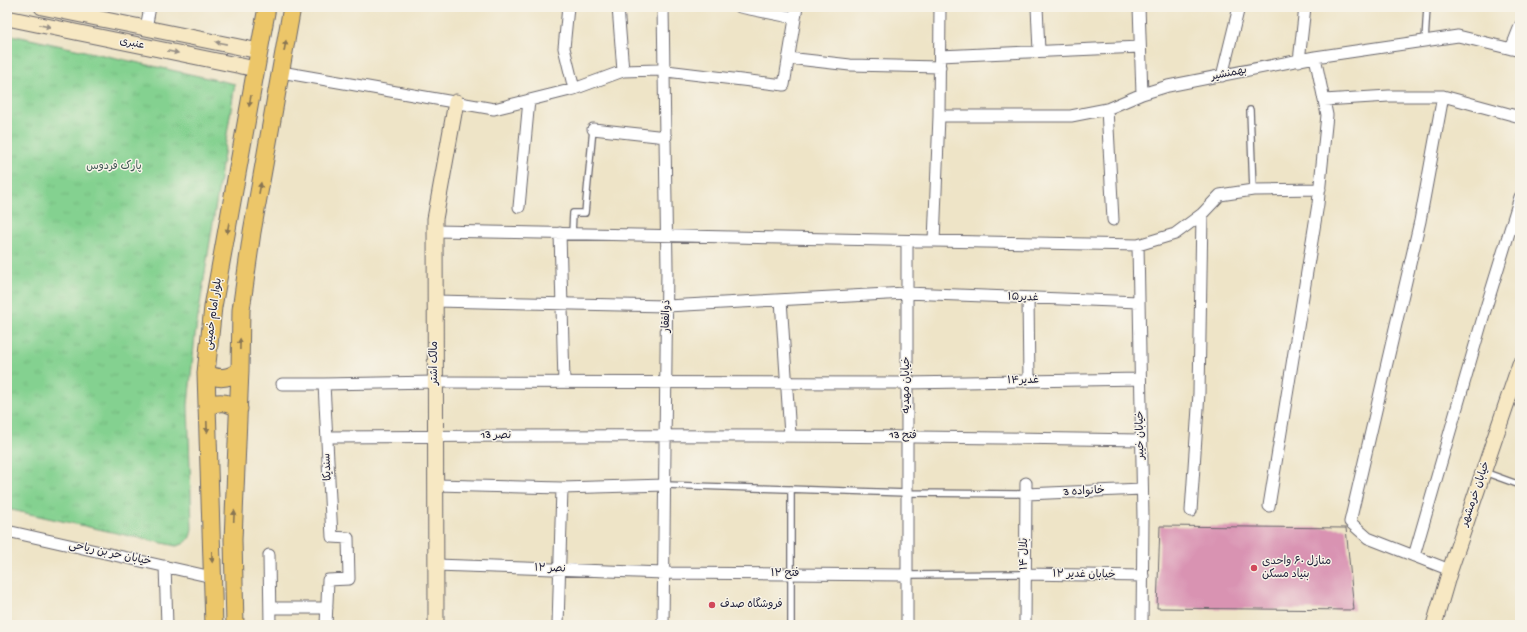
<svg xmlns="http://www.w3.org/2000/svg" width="1527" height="632" font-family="'Gochi Hand','Playpen Sans Arabic',sans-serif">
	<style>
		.park { fill: url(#park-tufts); stroke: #537a66 }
		.building { fill: #d993b2 }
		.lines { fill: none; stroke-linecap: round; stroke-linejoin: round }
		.lane-casing { stroke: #69666c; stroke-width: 8 }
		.street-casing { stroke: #69666c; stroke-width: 13 }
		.secondary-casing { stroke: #69666c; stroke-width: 17 }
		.primary-casing { stroke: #69666c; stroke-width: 19 }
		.lane { stroke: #fff; stroke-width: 5.5 }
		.street { stroke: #fff; stroke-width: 11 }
		.secondary { stroke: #f7e8c3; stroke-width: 15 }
		.primary { stroke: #ecc669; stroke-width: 17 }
		.oneway { fill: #978f86 }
		.oneway2 { fill: #877452 }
		.poi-dot { fill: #d1495b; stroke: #f7f3e8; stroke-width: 1.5 }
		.labels { text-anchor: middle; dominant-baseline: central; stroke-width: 3; stroke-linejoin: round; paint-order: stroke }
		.street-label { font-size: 11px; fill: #22223b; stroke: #f7f3e8 }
		.park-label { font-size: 11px; fill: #3f5754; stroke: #f7f3e8 }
		.poi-label { font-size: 11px; fill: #22223b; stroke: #f7f3e8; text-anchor: start }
	</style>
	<defs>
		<pattern id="park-tufts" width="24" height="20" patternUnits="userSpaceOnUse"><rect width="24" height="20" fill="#84d190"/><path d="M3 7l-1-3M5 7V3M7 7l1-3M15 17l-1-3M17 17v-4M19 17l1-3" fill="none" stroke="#72b37d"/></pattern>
	</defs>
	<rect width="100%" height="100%" fill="#f7f3e8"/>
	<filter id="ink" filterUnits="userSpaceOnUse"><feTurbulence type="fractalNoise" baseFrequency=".025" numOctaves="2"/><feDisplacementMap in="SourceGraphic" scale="8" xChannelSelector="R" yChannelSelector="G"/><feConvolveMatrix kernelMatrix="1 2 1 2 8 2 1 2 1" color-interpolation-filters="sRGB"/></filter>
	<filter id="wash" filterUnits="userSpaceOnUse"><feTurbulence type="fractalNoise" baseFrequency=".012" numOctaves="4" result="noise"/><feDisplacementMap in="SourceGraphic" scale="16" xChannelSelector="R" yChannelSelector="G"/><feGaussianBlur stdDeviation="0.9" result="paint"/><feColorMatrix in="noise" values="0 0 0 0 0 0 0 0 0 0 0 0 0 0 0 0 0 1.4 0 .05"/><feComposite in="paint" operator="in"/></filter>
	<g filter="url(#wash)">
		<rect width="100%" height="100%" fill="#eee4c7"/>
		<!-- park -->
		<path class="park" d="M7,34L235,84L195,336L188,405L192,528C191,539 187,544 176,546L7,509Z"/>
		<g id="blocks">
			<!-- building -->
			<path class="building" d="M1160,526L1346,528L1354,610L1157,608Z"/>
		</g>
	</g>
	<g filter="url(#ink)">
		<use href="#blocks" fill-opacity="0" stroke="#69666c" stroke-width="1"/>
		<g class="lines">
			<!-- lane casing -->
			<g class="lane-casing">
				<path id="lane" d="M1425,41L1427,7
					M1250,110L1253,190
					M572,234L573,213H585L593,129
					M1484,472L1520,485
					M665,485L907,493L1026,494
					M791,489V625
					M907,575L1025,574"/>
			</g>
			<!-- street casing -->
			<g class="street-casing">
				<path id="street" d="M568,7L564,48L574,89
					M618,7L623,71
					M740,7L795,18
					M1037,7L1039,51
					M1139,7L1142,94
					M146,28L150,7
					M1511,49L1520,26
					M940,56L1140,47
					M788,58L850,65L940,67
					M1299,61L1305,7
					M281,72L494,109L574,89L623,71L658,70L784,85L797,7
					M1222,76L1239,7
					M1443,96L1420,221L1350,522L1368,538L1450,570
					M1324,100L1389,96H1443L1520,117
					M1107,109L1113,220
					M939,116H1071L1107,109L1142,94L1168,86L1315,57L1458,36L1520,51
					M593,129L666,137
					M519,207L529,100
					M435,231L1138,245L1175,234L1202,214L1220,195L1253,190L1320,189
					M560,233L564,382
					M907,241V625
					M934,241L939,116L940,7
					M1138,245L1143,518L1142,625
					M1028,298L1029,381
					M781,300L790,435
					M435,301L667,306L906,293L1139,302
					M282,384H324
					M327,437C599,435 870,435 1141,440
					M436,485L562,488L665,485
					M1026,494L1142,489
					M1269,506L1318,204L1327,115L1315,57
					M1191,511L1199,393L1202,214
					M7,531L212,577
					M269,555L270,625
					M1414,556L1484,314L1520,197
					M436,565L664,573L907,575
					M165,566L167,625
					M1025,574L1143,576
					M270,608H327
					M326,625L328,580L349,579L348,538L332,537L324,384L435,382L907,383L1140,379
					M558,625L562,488
					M663,625L667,268L663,7
					M1025,625L1026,483"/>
			</g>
			<!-- secondary casing -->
			<g class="secondary-casing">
				<path id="secondary" d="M42,7L259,51
					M7,18L256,69
					M436,625L435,219L456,102
					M1434,625L1450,570L1520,364"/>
			</g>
			<!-- primary casing -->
			<g class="primary-casing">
				<path id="primary" d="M206,373C218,380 229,379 240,370
					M207,407C218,400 228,402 239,409
					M214,625L206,373L213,307L267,7
					M235,625L233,540L240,370L241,310L252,232L292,7"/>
			</g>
			<!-- lane -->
			<use href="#lane" class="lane"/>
			<!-- street -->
			<use href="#street" class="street"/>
			<!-- secondary -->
			<use href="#secondary" class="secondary"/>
			<!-- primary -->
			<use href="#primary" class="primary"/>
		</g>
		<!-- one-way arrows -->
		<defs><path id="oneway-solid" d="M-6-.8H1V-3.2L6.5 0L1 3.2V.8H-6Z"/></defs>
		<g class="oneway">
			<use href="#oneway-solid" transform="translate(45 26) rotate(11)"/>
			<use href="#oneway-solid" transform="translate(221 43) rotate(-169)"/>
			<use href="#oneway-solid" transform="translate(173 52) rotate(11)"/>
		</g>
		<g class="oneway2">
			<use href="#oneway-solid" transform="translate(285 46) rotate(-80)"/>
			<use href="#oneway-solid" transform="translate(250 101) rotate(100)"/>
			<use href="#oneway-solid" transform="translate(260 188) rotate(-80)"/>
			<use href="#oneway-solid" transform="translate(228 228) rotate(100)"/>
			<use href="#oneway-solid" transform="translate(240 344) rotate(-89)"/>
			<use href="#oneway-solid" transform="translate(207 427) rotate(88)"/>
			<use href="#oneway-solid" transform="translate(234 516) rotate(-87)"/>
			<use href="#oneway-solid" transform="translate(212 557) rotate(88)"/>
		</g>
	</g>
	<!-- markers -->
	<g class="poi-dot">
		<circle cx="1254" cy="568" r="4"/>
		<circle cx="712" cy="605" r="4"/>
	</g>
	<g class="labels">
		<!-- street labels -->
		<g class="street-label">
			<text transform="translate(132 44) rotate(11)">عنبری</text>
			<text transform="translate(1229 74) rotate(-11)">بهمنشیر</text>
			<text transform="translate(1023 298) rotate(2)">غدیر۱۵</text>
			<text transform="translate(214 314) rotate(-82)">بلوار امام خمینی</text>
			<text transform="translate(667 316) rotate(-89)">ذوالفقار</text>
			<text transform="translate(435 363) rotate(-90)">مالک اشتر</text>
			<text transform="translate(1023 381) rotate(-1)">غدیر۱۴</text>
			<text transform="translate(907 385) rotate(-90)">خیابان مهدیه</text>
			<text transform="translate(1141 435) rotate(-91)">خیابان خیبر</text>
			<text x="496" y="436">نصر 13</text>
			<text transform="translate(903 436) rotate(1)">فتح 13</text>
			<text transform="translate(328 467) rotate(-93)">سندیکا</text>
			<text transform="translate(1084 492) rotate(-3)">خانواده 3</text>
			<text transform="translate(1476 494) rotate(-71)">خیابان خرمشهر</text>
			<text transform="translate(110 554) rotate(12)">خیابان حر بن ریاحی</text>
			<text transform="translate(1025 554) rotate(-90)">بلال ۱۴</text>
			<text transform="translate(550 569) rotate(2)">نصر ۱۲</text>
			<text x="785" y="574">فتح ۱۲</text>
			<text transform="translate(1084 575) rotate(1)">خیابان غدیر ۱۲</text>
		</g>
		<!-- park labels -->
		<g class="park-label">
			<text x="114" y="167">پارک فردوس</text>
		</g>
		<!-- poi labels -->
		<g class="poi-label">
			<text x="1262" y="562">منازل ۶۰ واحدی<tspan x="1262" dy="13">بنیاد مسکن</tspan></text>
			<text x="720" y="605">فروشگاه صدف</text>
		</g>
	</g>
	<!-- margin -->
	<rect width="1527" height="632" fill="none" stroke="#f7f3e8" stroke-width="24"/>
</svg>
